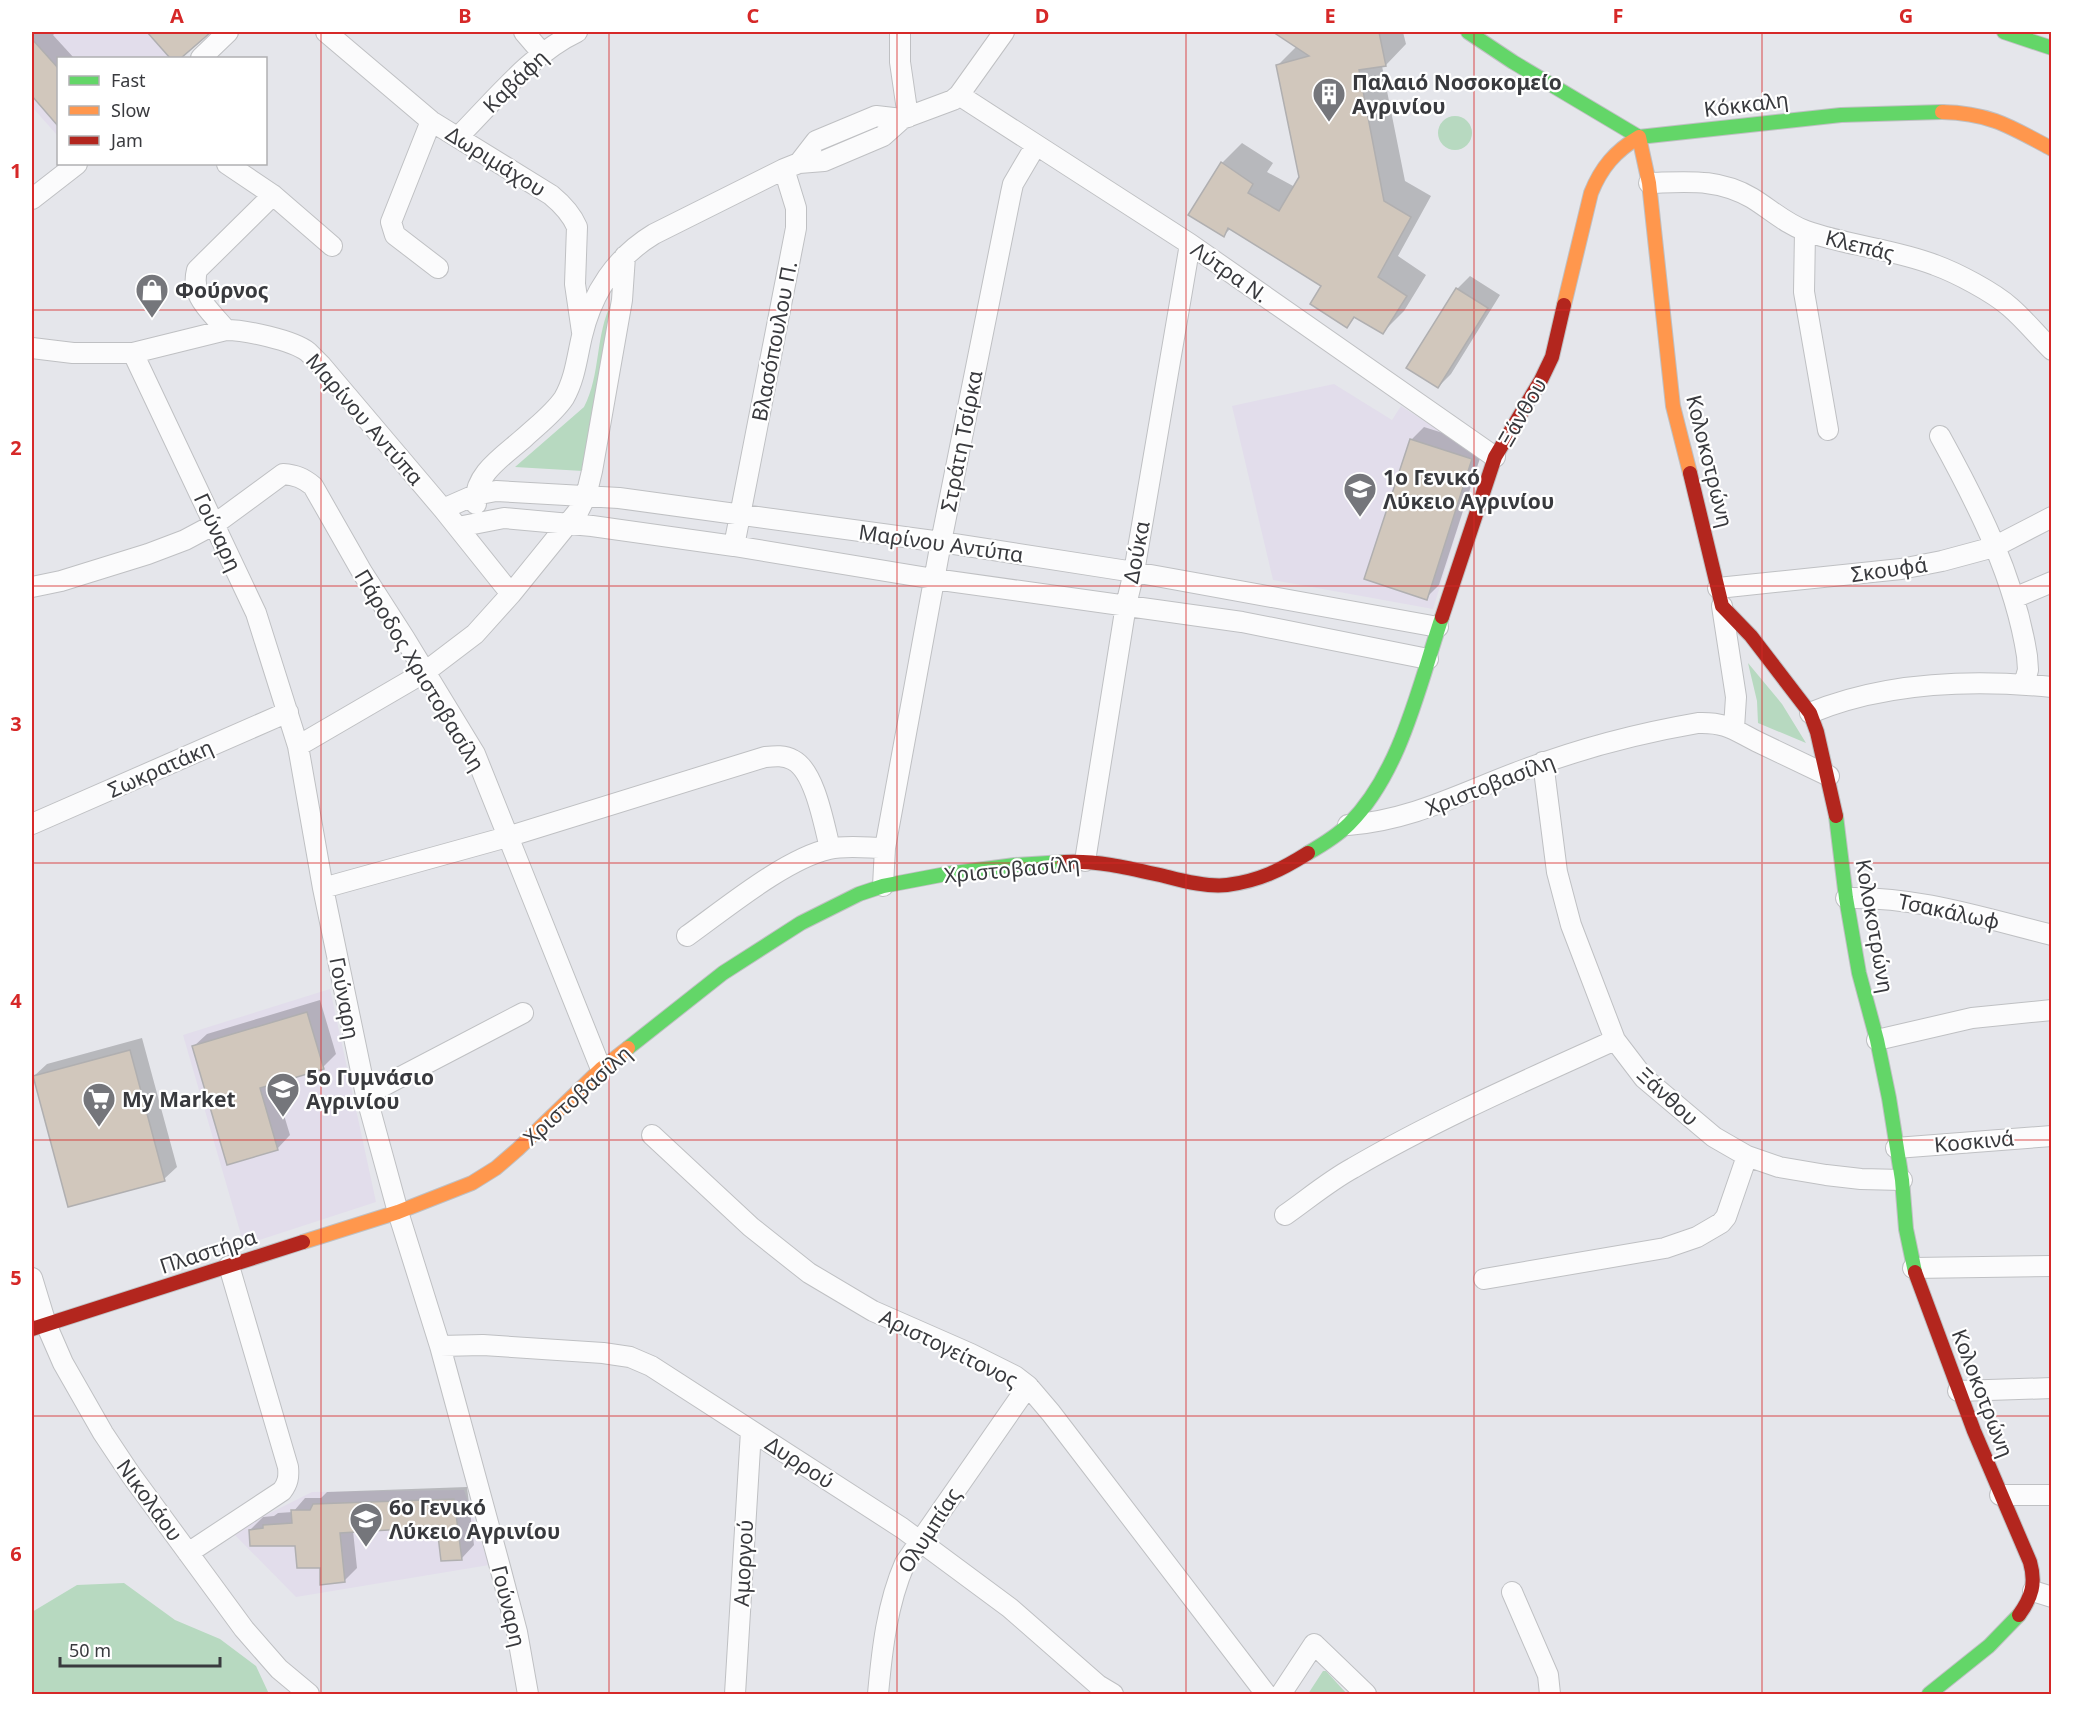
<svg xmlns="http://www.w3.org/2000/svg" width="2083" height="1726" font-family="'Noto Sans',sans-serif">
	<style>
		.education { fill: #e2ddeb }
		.green { fill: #b7d9c0 }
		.shadow { fill: #0003 }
		.building { fill: #d1c7bc; stroke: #b0afb0; stroke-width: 1.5 }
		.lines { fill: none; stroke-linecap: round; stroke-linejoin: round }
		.street-casing { stroke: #bfc0c3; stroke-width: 22 }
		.fast-casing { stroke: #bfc0c3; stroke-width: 16 }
		.slow-casing { stroke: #bfc0c3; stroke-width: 16 }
		.jam-casing { stroke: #bfc0c3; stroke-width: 16 }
		.street { stroke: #fbfbfc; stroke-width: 20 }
		.fast { stroke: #63d668; stroke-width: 14 }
		.slow { stroke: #ff974d; stroke-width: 14 }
		.jam { stroke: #b3261e; stroke-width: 14 }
		.grid { fill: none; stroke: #d62828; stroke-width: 1.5; stroke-opacity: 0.55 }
		.labels { text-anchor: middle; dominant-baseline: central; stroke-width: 4.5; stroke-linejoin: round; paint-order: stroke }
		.street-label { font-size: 21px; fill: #393a3e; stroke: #fff }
		.poi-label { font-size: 21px; font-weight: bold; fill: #393a3e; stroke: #fff; text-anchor: start }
		.neatline { fill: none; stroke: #d62828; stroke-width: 2 }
		.grid-label { font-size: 20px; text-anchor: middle; font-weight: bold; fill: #d62828 }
	</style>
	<rect width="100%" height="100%" fill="#e5e6eb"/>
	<!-- education -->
	<path class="education" d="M32,32H196L203,39L181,58H58V136L32,107Z
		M1334,384L1392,420L1401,406L1480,457L1433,609L1273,580L1232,406Z
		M330,989L376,1202L244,1245L183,1035Z
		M464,1490L489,1565L296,1597L232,1532L312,1492Z"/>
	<!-- green -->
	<path class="green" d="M1438 133a17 17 0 1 1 34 0a17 17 0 1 1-34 0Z
		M612,302H614L583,471L515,467L584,407C601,375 595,334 612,302Z
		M1748,663L1782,704L1806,743L1758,723L1757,701Z
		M124,1583L175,1620L220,1639L256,1666L269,1694H32V1612L77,1585Z
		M1323,1671H1326L1347,1694H1308Z"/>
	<!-- shadow -->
	<path class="shadow" d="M32,32H56L53,35L74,58H58V124L32,94Z
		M149,32H209L180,58H172Z
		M1276,32H1403L1406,44L1386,65L1382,66L1405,181L1431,196L1398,256L1426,275L1404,311L1383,332L1356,316L1347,326L1323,285L1231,228L1224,235L1222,163L1242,143L1273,163L1267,172L1295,187L1301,177L1278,65L1297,46Z
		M1470,276L1500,295L1451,374L1438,387L1457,289Z
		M1424,427L1484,446L1439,585L1426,598L1411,440Z
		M320,1000L336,1054L323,1067L274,1082L290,1135L278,1148L228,1163L194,1046L207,1034Z
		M142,1038L177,1167L164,1179L34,1076L47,1064Z
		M467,1487L474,1545L462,1558L438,1525L353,1531L357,1568L344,1581L321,1566L296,1545L250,1530L263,1517L274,1516L278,1513L293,1512L305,1498H321L327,1492Z"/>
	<!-- building -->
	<path class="building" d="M147,32H211L181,58H170Z
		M1273,32H1379L1386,66L1359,70L1384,201L1411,217L1378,277L1407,296L1383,334L1354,317L1347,328L1310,304L1321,286L1228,228L1224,237L1188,215L1221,162L1253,184L1248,193L1279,211L1299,177L1276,65L1309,56Z
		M32,39L58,68V126L32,96Z
		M1456,288L1488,308L1438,388L1406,368Z
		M1410,439L1472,459L1427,600L1364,579Z
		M307,1012L324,1069L260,1088L278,1150L227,1165L192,1046Z
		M130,1050L165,1181L68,1207L33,1076Z
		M454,1499L462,1560L441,1561L437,1527L340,1533L345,1582L320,1585V1568H297L295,1546H250L249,1530L263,1528V1525L292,1523L291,1510H310L313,1504Z"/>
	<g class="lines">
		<!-- street casing -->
		<g class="street-casing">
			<path id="street" d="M326,32L431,121L551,195C562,204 571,213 577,227L575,284L582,332
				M524,32L542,53
				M900,32V62L908,117
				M201,58L228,32
				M959,95L1190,244L1495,457
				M431,121L391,222L395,235L438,268
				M458,137C493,102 532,53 577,32
				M799,163L816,141L876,116L902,119
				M227,164L273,195L332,246
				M1649,183C1687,182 1718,178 1752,198C1770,209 1786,224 1806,231C1848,246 1894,249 1935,265C1957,273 1993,292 2010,307C2025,320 2038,336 2052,350
				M32,199L77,164
				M1805,231L1804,292L1828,430
				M226,330C211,311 190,297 197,270L273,195
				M32,348L73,353H133L226,330C245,330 293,340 308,352C312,356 317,361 321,365L443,509L511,594
				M133,353L256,613L298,746L323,888L366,1095L398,1212L440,1346L500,1567L517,1632L528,1694
				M1940,436C1978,505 2015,578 2027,656L2028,670L2024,684
				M476,504C472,475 505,455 525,437C538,425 554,413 564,398C575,379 577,357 582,336C592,293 616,257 654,234L784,169L799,163L824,161L883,136L902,119L953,100L959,95L1004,32
				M443,509L475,495L496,491L619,498L941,542L1134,572L1438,627
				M458,527L504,518L592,526L734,546L934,579L1242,622L1428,659
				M734,546L796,228V208L784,169
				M32,587L61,581L148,554L185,540L215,524L283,474C296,475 303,478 313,486L362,572L405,639L475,754L601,1069
				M1718,588L1901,569L1942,561L1994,547L2052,517
				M2014,598L2052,582
				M1722,606L1736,697L1734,728
				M1810,713C1885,682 1971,679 2052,687
				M298,746L425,672L475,634L511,594L579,510L586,496L592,471L622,300L625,256
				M1543,762L1557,872L1571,925L1615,1040L1644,1078L1714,1137L1747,1156L1779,1167L1826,1175L1861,1179L1902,1180
				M32,824L288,712
				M1348,825C1414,820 1465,791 1526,769C1582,748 1640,733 1698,723C1728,722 1735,731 1760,743C1783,754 1806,765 1829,776
				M1085,861L1126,605L1134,572L1190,244
				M883,886L885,848L941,542L1011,193L1013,184L1036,145
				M323,888L507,837L765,757C775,756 784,755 793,760C815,771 824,825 830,848
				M1846,898C1917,896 1983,918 2052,935
				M687,936C725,909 785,859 829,849C845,845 869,848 885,848
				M1877,1040L1972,1018L2052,1010
				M366,1095L523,1013
				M652,1135L751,1227L809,1273L873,1311L971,1354L1015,1376L1028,1386L1051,1413L1266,1694
				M1896,1148L2052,1136
				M1285,1215C1308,1199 1329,1181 1353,1168C1437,1119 1527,1080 1615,1040
				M1913,1268L2052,1266
				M32,1278L46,1324L63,1363L103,1433L131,1475L244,1629L279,1669L309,1694
				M1484,1279L1665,1248L1697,1237L1721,1223L1726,1217L1747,1156
				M440,1346L483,1345L603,1353L630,1357L651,1366L902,1528L1010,1608L1098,1685L1113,1694
				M1958,1391L2052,1388
				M2000,1495H2052
				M188,1553L282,1491C288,1483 289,1477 288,1467L229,1266
				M2033,1591L2052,1597
				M1512,1592L1548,1675L1550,1694
				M735,1694L751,1431
				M878,1694C882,1650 887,1604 905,1563L1028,1386
				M1281,1694L1314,1644L1366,1694"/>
		</g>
		<!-- fast casing -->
		<g class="fast-casing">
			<path id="fast" d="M1468,32L1513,62L1639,137L1841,115L1942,112
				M2004,32L2052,48
				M1836,816L1846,898L1859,973L1877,1040L1889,1098L1902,1180L1906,1229L1915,1272
				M1308,853C1322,845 1337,836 1349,824C1401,772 1419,685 1442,617
				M628,1048L723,973L801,923L859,894L883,886L946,874L1015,865L1064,862
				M1929,1694L1989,1646L2019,1615"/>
		</g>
		<!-- slow casing -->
		<g class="slow-casing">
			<path id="slow" d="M1942,112C1990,113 2011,127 2052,149
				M1639,137L1649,183L1673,406L1690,473
				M1564,305L1591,193C1601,168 1615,151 1639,137
				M303,1242L398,1212L472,1183L496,1168L518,1149L601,1069L628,1048"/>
		</g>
		<!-- jam casing -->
		<g class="jam-casing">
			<path id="jam" d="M1690,473L1722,606L1751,636L1810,713L1817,732L1836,816
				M1442,617L1495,457L1541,380L1552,357L1564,305
				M1064,862C1100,860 1133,869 1168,877C1187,882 1208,887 1227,885C1259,881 1281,870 1308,853
				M1915,1272L1974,1431L2030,1562C2036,1583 2032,1597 2019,1615
				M32,1329L303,1242"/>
		</g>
		<!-- street -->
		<use href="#street" class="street"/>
		<!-- fast -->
		<use href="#fast" class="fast"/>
		<!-- slow -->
		<use href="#slow" class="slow"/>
		<!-- jam -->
		<use href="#jam" class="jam"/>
	</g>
	<!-- grid -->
	<path class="grid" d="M321,32V1694M609,32V1694M897,32V1694M1186,32V1694M1474,32V1694M1762,32V1694M32,310H2052M32,586H2052M32,863H2052M32,1140H2052M32,1416H2052"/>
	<!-- icons -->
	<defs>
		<g id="building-pin" transform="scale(1.725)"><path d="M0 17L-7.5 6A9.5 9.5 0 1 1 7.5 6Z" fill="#75767b" stroke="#fff"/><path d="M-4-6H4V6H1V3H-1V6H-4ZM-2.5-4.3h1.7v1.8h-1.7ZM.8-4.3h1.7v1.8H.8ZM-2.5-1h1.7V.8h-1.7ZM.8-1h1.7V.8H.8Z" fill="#fff"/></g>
		<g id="shop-pin" transform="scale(1.725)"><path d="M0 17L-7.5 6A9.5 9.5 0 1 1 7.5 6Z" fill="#75767b" stroke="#fff"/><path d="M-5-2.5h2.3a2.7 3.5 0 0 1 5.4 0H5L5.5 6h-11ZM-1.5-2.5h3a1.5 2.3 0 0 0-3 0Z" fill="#fff"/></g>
		<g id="school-pin" transform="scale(1.725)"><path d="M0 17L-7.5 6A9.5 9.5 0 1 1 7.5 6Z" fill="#75767b" stroke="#fff"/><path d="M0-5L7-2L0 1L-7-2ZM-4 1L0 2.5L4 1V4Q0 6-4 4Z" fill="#fff"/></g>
		<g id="supermarket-pin" transform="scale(1.725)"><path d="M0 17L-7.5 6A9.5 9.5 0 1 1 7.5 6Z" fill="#75767b" stroke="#fff"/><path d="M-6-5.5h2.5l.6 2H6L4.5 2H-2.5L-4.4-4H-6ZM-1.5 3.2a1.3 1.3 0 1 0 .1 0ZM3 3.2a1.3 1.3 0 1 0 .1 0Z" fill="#fff"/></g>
	</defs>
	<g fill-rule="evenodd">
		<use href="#building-pin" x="1329" y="94"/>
		<use href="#shop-pin" x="152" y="290"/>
		<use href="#school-pin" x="1360" y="489"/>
		<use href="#school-pin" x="283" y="1089"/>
		<use href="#supermarket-pin" x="99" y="1099"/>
		<use href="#school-pin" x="366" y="1519"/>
	</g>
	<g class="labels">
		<!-- street labels -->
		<g class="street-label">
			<text transform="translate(515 81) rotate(-44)">Καβάφη</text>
			<text transform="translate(1746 104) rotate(-7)">Κόκκαλη</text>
			<text transform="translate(496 161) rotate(32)">Δωριμάχου</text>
			<text transform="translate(1860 245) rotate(14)">Κλεπάς</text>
			<text transform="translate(1230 272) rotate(35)">Λύτρα Ν.</text>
			<text transform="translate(774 341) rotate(-79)">Βλασόπουλου Π.</text>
			<text transform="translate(1522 412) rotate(-60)">Ξάνθου</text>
			<text transform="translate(365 419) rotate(49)">Μαρίνου Αντύπα</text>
			<text transform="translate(961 441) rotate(-79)">Στράτη Τσίρκα</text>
			<text transform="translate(1710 461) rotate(76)">Κολοκοτρώνη</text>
			<text transform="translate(218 532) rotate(65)">Γούναρη</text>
			<text transform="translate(941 543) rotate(8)">Μαρίνου Αντύπα</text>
			<text transform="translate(1136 552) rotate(-79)">Δούκα</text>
			<text transform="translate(1889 569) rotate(-8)">Σκουφά</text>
			<text transform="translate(420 670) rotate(59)">Πάροδος Χριστοβασίλη</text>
			<text transform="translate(160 768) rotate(-24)">Σωκρατάκη</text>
			<text transform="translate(1490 784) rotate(-21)">Χριστοβασίλη</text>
			<text transform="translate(1012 869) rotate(-5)">Χριστοβασίλη</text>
			<text transform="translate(1949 911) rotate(12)">Τσακάλωφ</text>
			<text transform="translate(1875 926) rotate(80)">Κολοκοτρώνη</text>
			<text transform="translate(345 998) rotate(79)">Γούναρη</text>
			<text transform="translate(577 1095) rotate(-42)">Χριστοβασίλη</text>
			<text transform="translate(1668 1096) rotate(43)">Ξάνθου</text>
			<text transform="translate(1974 1141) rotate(-5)">Κοσκινά</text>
			<text transform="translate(208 1251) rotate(-18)">Πλαστήρα</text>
			<text transform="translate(949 1348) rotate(26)">Αριστογείτονος</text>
			<text transform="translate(1983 1393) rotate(69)">Κολοκοτρώνη</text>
			<text transform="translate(800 1462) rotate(33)">Δυρρού</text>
			<text transform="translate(150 1500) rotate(54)">Νικολάου</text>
			<text transform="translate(929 1530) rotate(-57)">Ολυμπίας</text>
			<text transform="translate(743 1563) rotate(-87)">Αμοργού</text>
			<text transform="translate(509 1606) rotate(76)">Γούναρη</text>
		</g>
		<!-- poi labels -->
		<g class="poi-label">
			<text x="1352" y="82">Παλαιό Νοσοκομείο<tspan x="1352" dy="24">Αγρινίου</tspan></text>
			<text x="175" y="290">Φούρνος</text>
			<text x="1383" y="477">1ο Γενικό<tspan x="1383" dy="24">Λύκειο Αγρινίου</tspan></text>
			<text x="306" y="1077">5ο Γυμνάσιο<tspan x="306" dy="24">Αγρινίου</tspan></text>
			<text x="122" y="1099">My Market</text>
			<text x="389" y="1507">6ο Γενικό<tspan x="389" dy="24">Λύκειο Αγρινίου</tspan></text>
		</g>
	</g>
	<!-- border -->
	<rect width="2083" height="1726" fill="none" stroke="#ffffff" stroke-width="66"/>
	<!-- legend -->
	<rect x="57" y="57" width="210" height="108" fill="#ffffff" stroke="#b0b0b2" stroke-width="1.5"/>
	<rect x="69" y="76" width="30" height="9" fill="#63d668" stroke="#b0b0b2" stroke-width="1.5"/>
	<text x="111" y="87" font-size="18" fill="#393a3e">Fast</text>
	<rect x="69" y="106" width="30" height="9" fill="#ff974d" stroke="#b0b0b2" stroke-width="1.5"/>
	<text x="111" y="117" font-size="18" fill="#393a3e">Slow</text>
	<rect x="69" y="136" width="30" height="9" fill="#b3261e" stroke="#b0b0b2" stroke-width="1.5"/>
	<text x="111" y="147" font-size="18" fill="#393a3e">Jam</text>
	<!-- scale -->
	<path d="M60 1657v9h160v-9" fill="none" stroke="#393a3e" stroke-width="3"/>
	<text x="69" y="1657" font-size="18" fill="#393a3e" stroke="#ffffff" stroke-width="4.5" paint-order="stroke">50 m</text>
	<rect x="33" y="33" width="2017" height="1660" class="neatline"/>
	<g class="grid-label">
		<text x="177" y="23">A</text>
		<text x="465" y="23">B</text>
		<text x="753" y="23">C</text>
		<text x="1042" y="23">D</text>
		<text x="1330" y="23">E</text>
		<text x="1618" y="23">F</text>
		<text x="1906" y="23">G</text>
		<text x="16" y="178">1</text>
		<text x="16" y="455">2</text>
		<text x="16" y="731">3</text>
		<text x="16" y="1008">4</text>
		<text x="16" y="1285">5</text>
		<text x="16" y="1561">6</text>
	</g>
</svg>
